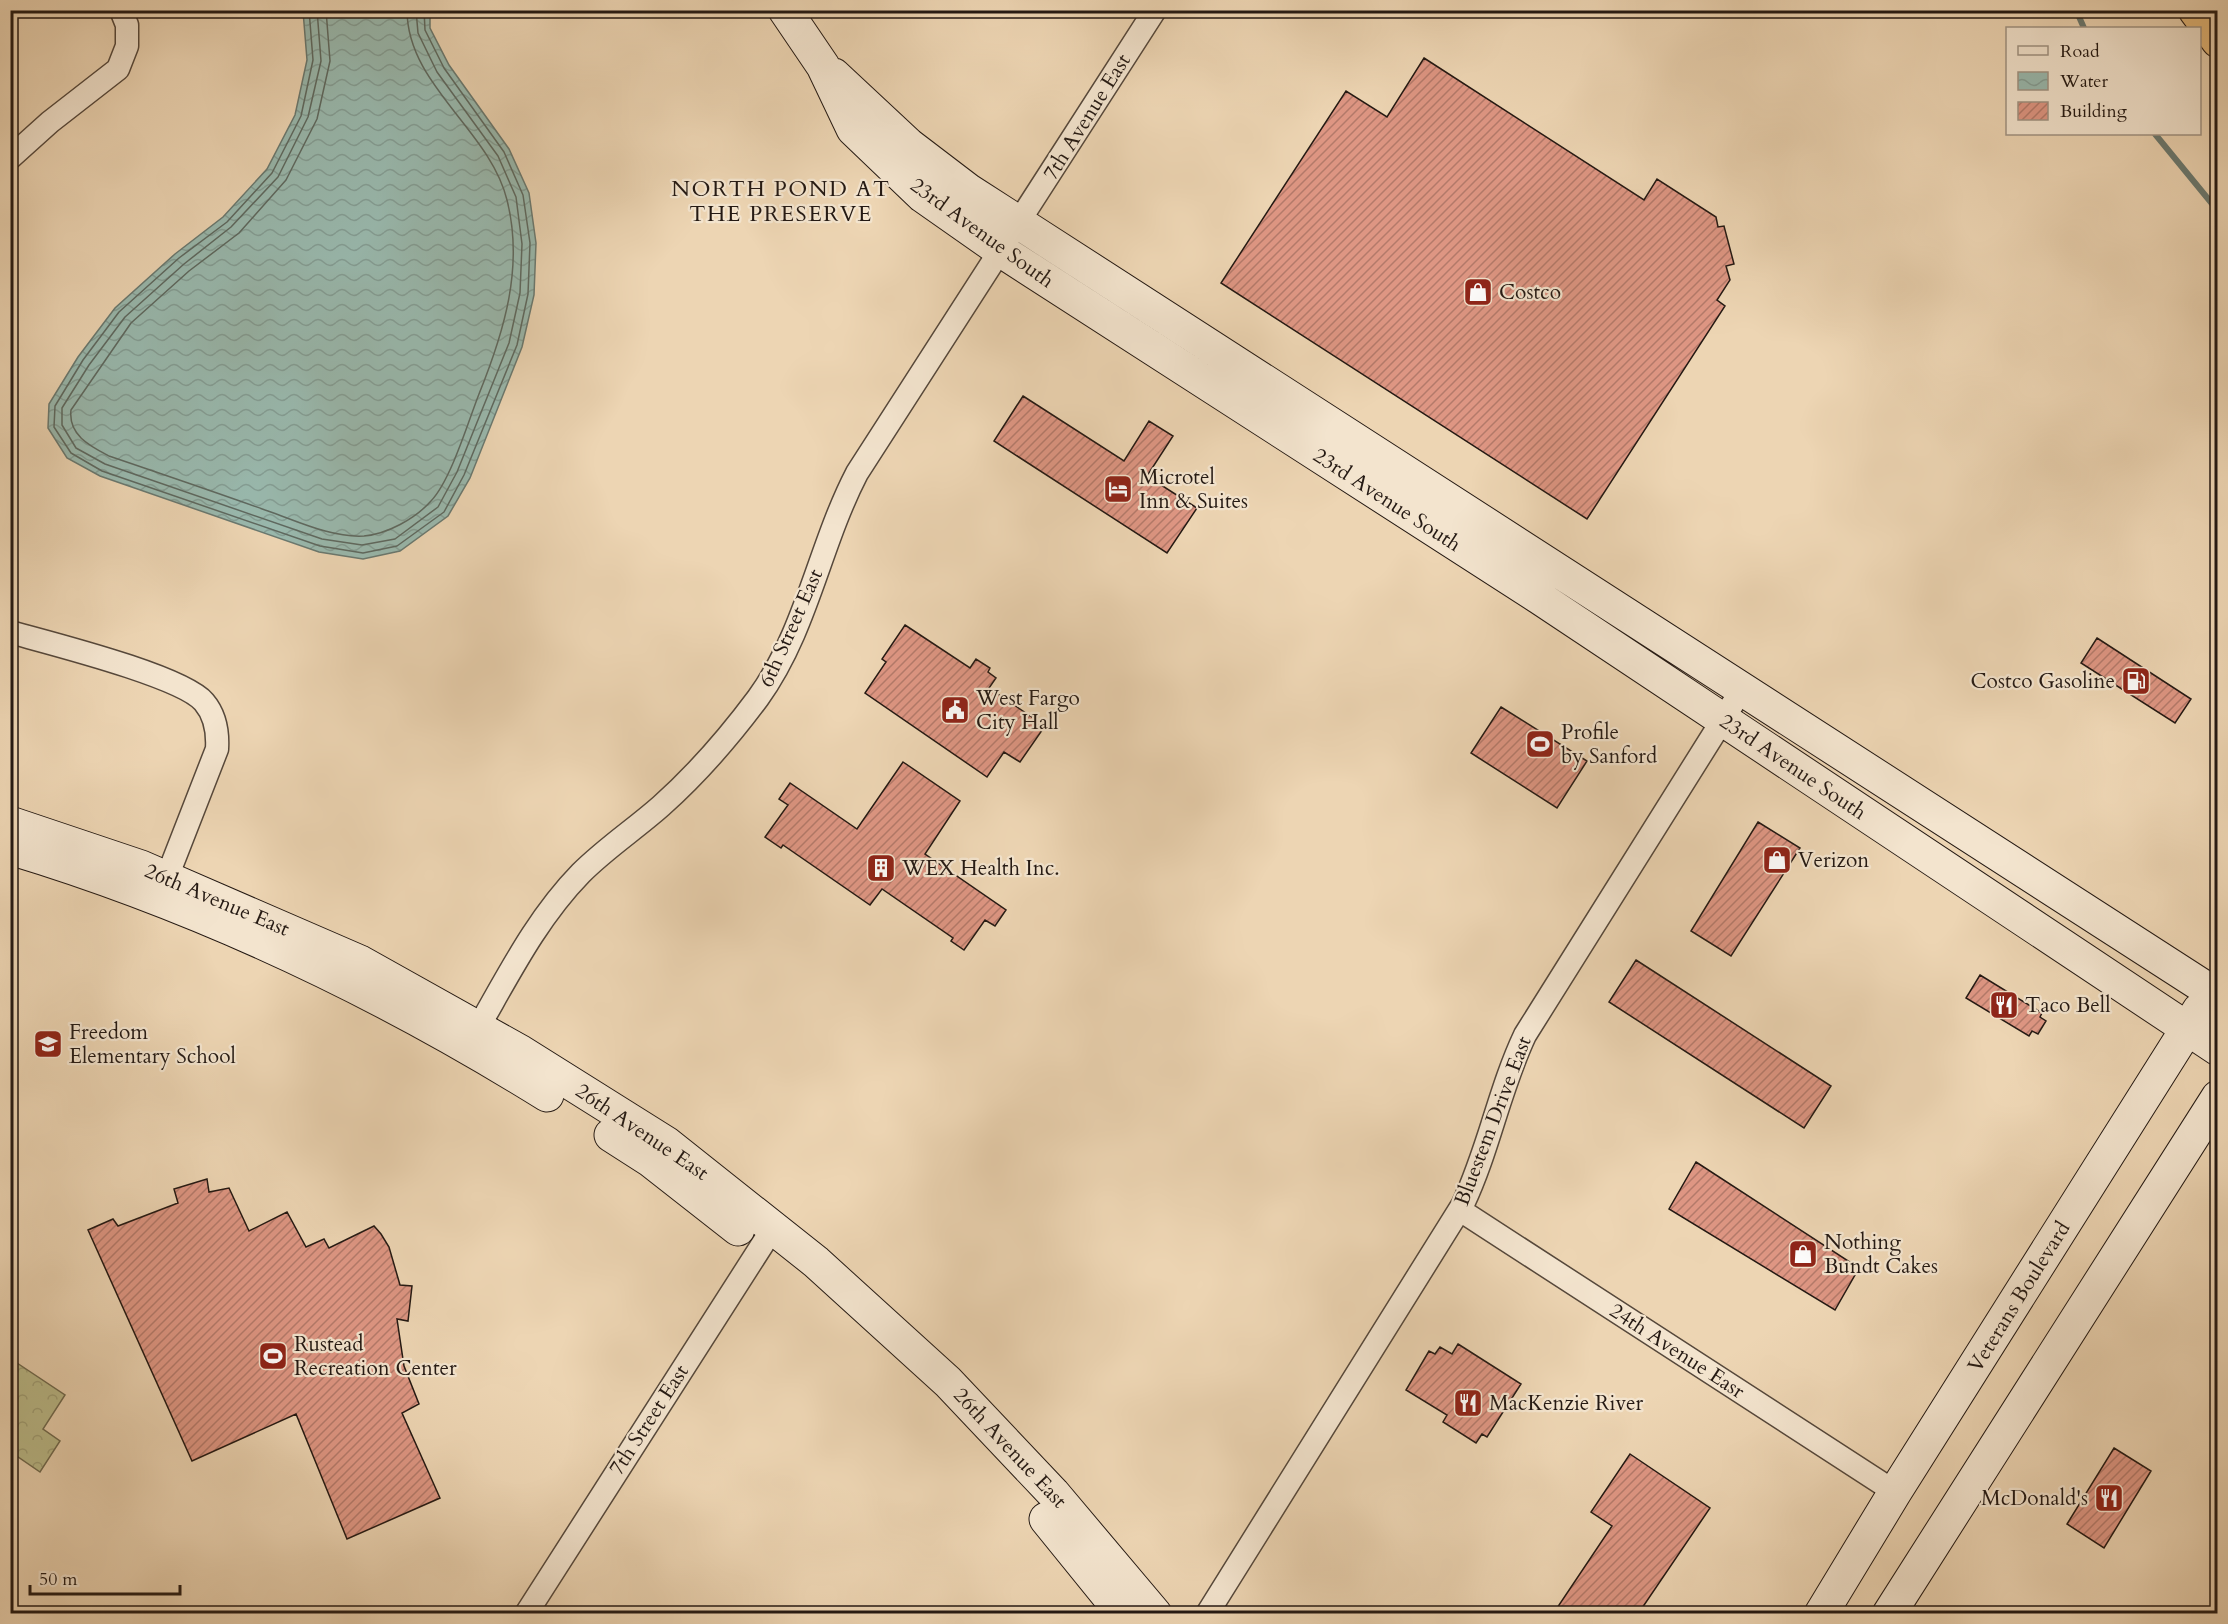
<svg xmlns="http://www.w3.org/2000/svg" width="2228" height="1624" font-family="Cardo,serif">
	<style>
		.park { fill: url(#park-crowns); stroke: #706a4f; stroke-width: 1.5 }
		.water { fill: url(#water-waves); stroke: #6a7970; stroke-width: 1.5 }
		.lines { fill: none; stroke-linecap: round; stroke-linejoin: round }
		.shore { stroke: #5e6960; stroke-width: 1.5 }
		.stream { stroke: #6a7970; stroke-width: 6 }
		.building { fill: url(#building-hatch); stroke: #241913; stroke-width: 1.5 }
		.street-casing { stroke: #56483b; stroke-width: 25 }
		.secondary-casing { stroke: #241913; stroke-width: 35 }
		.highway-casing { stroke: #241913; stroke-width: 35 }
		.street { stroke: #f3e4ce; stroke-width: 22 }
		.secondary { stroke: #f3e4ce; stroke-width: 33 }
		.highway { stroke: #e6ba7a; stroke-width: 33 }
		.labels { text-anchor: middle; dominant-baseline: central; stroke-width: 4.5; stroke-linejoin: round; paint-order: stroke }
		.street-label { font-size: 21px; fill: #241913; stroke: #f3e4ce }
		.poi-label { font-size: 21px; fill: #241913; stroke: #f3e4ce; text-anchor: start }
		.neighbourhood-label { font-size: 22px; letter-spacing: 1.5px; fill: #241913; stroke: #f3e4ce }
	</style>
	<defs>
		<pattern id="park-crowns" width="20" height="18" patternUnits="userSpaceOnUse" patternTransform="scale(1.5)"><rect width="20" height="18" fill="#bbbc8b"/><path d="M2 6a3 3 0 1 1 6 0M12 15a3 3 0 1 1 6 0" fill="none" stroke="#a1a177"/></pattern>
		<pattern id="water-waves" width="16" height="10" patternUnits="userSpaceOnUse" patternTransform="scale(1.5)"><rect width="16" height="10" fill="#99b9ae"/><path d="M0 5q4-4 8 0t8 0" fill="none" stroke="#849e95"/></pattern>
		<pattern id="building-hatch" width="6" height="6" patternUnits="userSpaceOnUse" patternTransform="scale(1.5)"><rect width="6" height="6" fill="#de9683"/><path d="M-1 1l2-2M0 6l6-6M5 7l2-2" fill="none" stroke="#b47a6a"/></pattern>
	</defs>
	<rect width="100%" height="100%" fill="#edd5b3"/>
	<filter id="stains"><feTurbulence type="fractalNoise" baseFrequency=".00333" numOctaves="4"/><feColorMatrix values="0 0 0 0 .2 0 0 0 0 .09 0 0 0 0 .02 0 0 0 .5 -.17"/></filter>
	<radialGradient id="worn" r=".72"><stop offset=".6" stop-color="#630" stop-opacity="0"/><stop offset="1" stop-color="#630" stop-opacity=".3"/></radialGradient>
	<!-- park -->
	<path class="park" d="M11,1359L65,1395L43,1429L60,1441L40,1472L11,1452Z"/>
	<!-- water -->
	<path class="water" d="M303,11H430V28L449,65L509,149L529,193L536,243L534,295L522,347L470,478L448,516L400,551L363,559L319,552L100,476L67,458L48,428L49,404L78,357L115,308L175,254L223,217L267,169L295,115L307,60Z"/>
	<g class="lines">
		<!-- shore -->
		<path class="shore" d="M309,10L313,60L301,116L272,173L227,222L179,258L119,312L83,360L55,406L54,427L71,453L102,471L320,546L363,553L397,546L444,512L464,475L517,345L528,294L530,243L523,195L504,152L444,68L425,30L424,10
			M317,10L321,61L308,117L278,177L231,227L184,264L125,317L89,365L62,408V425L76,448L105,464L322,539L362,545L395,539L438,507L457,472L509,343L520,293L522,244L516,197L498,156L437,72L418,33L416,10
			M326,10L330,61L317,119L286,180L239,233L189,271L131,323L71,410C68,435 90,446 109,456C162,474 215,492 268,511C297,521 332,538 364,536C387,534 415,519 431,501C451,480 468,422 479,394C504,332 524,267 507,200C490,130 407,85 407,10"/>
		<!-- stream -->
		<path class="stream" d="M2076,10L2084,28
			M2155,134L2218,211"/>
	</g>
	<!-- building -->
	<path class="building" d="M1424,58L1644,200L1657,179L1716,217L1718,227L1724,226L1734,264L1726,266L1730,280L1717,300L1725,306L1587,519L1221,283L1346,91L1387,117Z
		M1023,396L1124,461L1149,421L1173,436L1147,476L1197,508L1167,553L994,441Z
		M905,625L970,668L976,659L990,668L988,672L996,678L989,688L1045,726L1020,762L1004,752L987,777L865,693L886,662L882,659Z
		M2097,638L2191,699L2175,723L2081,663Z
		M1501,707L1587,761L1557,808L1471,753Z
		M903,762L960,801L925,854L1006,910L995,926L985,920L964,950L951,941L953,938L882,889L870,905L783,845L781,848L765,837L788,805L779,799L790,783L857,829Z
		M1758,822L1800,848L1731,956L1691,931Z
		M1636,960L1831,1086L1804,1128L1609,1002Z
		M1980,975L2042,1013L2040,1017L2046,1021L2038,1034L2032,1031L2029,1036L1966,998Z
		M1696,1162L1859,1268L1835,1310L1669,1209Z
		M207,1179L209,1192L229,1188L249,1231L287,1212L306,1247L324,1239L329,1248L374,1226L381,1234L389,1247L400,1285L412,1286L408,1321L397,1319L404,1366L419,1404L402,1413L440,1498L347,1539L296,1414L192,1461L88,1230L113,1219L118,1226L178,1203L174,1189Z
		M1458,1344L1521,1384L1487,1437L1482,1434L1476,1443L1443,1422L1447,1415L1406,1390L1429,1351L1435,1354L1440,1347L1452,1354Z
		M2114,1448L2151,1471L2104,1548L2067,1524Z
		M1630,1454L1710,1508L1638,1614H1553L1612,1526L1591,1512Z"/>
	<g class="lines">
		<!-- street casing -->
		<g class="street-casing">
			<path id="street" d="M10,158L50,122L118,69L127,46V25L121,10
				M10,632C49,643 182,676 204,702C216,716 218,732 217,749L162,890
				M475,1041L478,1028C509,974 537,918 581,873C606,848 635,829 661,806C698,773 729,737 758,698C807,630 819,546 857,473L1155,10
				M1460,1210L1895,1492
				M526,1614L773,1228
				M1207,1614L1463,1204C1489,1149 1499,1090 1525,1035L1742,689"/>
		</g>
		<!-- secondary casing -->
		<g class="secondary-casing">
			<path id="secondary" d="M785,10L823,66L853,129L923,196L1000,250L1540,598L2218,1049
				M834,75L909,145L968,190L2218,996
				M10,823L141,867L360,962L521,1052L666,1143L816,1262L948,1382L1053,1493L1155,1614
				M10,848C199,905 380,991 547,1095
				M611,1135L650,1160L738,1229
				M1046,1519L1123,1614
				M1821,1614L1895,1492L2199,1010
				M1889,1614L2218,1097"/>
		</g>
		<!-- highway casing -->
		<g class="highway-casing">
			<path id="highway" d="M2195,10L2218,41"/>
		</g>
		<!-- street -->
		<use href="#street" class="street"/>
		<!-- secondary -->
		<use href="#secondary" class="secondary"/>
		<!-- highway -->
		<use href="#highway" class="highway"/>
	</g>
	<!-- icons -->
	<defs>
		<g id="shop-square" transform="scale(1.5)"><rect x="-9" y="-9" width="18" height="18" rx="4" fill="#8f2418" stroke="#f3e4ce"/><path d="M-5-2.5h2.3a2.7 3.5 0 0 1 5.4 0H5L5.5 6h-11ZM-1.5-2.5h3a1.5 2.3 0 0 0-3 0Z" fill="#fff"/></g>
		<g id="hotel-square" transform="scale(1.5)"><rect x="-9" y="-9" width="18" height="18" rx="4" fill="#8f2418" stroke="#f3e4ce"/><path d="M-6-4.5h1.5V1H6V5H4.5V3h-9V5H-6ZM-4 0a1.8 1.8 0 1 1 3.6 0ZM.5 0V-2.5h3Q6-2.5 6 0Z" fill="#fff"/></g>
		<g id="fuel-square" transform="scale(1.5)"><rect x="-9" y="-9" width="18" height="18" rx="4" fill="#8f2418" stroke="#f3e4ce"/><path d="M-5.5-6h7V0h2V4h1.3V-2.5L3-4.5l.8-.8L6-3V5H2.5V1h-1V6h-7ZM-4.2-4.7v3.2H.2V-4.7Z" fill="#fff"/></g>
		<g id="civic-square" transform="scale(1.5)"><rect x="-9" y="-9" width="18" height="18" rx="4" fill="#8f2418" stroke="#f3e4ce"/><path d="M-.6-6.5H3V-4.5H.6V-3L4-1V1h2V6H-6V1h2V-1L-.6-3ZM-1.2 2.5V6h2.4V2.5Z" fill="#fff"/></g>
		<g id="stadium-square" transform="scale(1.5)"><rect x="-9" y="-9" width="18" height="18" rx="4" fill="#8f2418" stroke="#f3e4ce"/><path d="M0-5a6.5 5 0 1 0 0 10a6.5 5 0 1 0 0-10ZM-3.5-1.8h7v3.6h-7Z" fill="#fff"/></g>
		<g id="building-square" transform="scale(1.5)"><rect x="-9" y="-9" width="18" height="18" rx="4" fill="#8f2418" stroke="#f3e4ce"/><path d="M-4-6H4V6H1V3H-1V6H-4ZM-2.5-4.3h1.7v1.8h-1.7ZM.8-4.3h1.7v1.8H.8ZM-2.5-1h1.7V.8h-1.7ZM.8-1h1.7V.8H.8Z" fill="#fff"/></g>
		<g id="restaurant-square" transform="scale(1.5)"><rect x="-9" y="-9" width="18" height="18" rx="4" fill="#8f2418" stroke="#f3e4ce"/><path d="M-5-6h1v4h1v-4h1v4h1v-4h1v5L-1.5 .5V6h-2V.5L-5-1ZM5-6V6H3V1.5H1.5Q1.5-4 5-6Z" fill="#fff"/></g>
		<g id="school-square" transform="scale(1.5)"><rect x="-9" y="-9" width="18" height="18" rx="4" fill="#8f2418" stroke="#f3e4ce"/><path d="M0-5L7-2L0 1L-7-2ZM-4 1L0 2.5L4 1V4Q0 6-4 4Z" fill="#fff"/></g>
	</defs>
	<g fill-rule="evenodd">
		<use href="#shop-square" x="1478" y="292"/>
		<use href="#hotel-square" x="1118" y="489"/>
		<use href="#fuel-square" x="2136" y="681"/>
		<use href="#civic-square" x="955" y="710"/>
		<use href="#stadium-square" x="1540" y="744"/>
		<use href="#shop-square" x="1777" y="860"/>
		<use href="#building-square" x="881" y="868"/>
		<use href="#restaurant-square" x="2004" y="1005"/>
		<use href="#school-square" x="48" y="1044"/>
		<use href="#shop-square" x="1803" y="1254"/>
		<use href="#stadium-square" x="273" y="1356"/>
		<use href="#restaurant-square" x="1468" y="1403"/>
		<use href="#restaurant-square" x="2109" y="1498"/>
	</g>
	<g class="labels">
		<!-- street labels -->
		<g class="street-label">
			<text transform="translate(1087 117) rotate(-58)">7th Avenue East</text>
			<text transform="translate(982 233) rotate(36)">23rd Avenue South</text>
			<text transform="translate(1387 500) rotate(33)">23rd Avenue South</text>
			<text transform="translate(791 628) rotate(-66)">6th Street East</text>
			<text transform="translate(1793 767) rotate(34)">23rd Avenue South</text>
			<text transform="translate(217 900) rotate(23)">26th Avenue East</text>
			<text transform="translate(1493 1121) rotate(-69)">Bluestem Drive East</text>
			<text transform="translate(642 1132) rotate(34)">26th Avenue East</text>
			<text transform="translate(2019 1297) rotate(-58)">Veterans Boulevard</text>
			<text transform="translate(1677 1351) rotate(33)">24th Avenue Easr</text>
			<text transform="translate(649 1420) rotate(-57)">7th Street East</text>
			<text transform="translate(1010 1448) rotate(47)">26th Avenue East</text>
		</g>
		<!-- poi labels -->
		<g class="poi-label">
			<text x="1499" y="292">Costco</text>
			<text x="1139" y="477">Microtel<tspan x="1139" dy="24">Inn &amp; Suites</tspan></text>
			<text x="2115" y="681" text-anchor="end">Costco Gasoline</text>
			<text x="976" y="698">West Fargo<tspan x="976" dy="24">City Hall</tspan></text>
			<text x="1561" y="732">Profile<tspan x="1561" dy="24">by Sanford</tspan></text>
			<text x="1798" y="860">Verizon</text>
			<text x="902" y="868">WEX Health Inc.</text>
			<text x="2025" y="1005">Taco Bell</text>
			<text x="69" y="1032">Freedom<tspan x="69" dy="24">Elementary School</tspan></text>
			<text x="1824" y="1242">Nothing<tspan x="1824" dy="24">Bundt Cakes</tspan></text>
			<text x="294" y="1344">Rustead<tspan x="294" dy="24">Recreation Center</tspan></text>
			<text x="1489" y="1403">MacKenzie River</text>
			<text x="2088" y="1498" text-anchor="end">McDonald's</text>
		</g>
		<!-- neighbourhood labels -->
		<g class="neighbourhood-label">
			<text x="781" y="189">NORTH POND AT<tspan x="781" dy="25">THE PRESERVE</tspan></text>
		</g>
	</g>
	<!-- margin -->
	<rect width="2228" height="1624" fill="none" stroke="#edd5b3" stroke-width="36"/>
	<rect x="12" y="12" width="2204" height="1600" fill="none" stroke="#241913" stroke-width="3"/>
	<rect x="18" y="18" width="2192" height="1588" fill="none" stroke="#241913" stroke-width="1.5"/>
	<!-- legend -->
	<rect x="2006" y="27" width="195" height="108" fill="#f3e4ce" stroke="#a09383" stroke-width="1.5"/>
	<rect x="2018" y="46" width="30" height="9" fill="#f3e4ce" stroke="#a09383" stroke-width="1.5"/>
	<text x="2060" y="57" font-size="18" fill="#241913">Road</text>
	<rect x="2018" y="72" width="30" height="18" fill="url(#water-waves)" stroke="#a09383" stroke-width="1.5"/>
	<text x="2060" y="87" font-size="18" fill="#241913">Water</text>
	<rect x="2018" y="102" width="30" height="18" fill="url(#building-hatch)" stroke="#a09383" stroke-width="1.5"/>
	<text x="2060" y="117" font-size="18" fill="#241913">Building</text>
	<!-- scale -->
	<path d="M30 1585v9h150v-9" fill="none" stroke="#241913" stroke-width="3"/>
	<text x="39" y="1585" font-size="18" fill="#241913" stroke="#f3e4ce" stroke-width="4.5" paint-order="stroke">50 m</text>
	<rect width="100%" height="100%" filter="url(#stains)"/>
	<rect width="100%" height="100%" fill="url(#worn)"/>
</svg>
